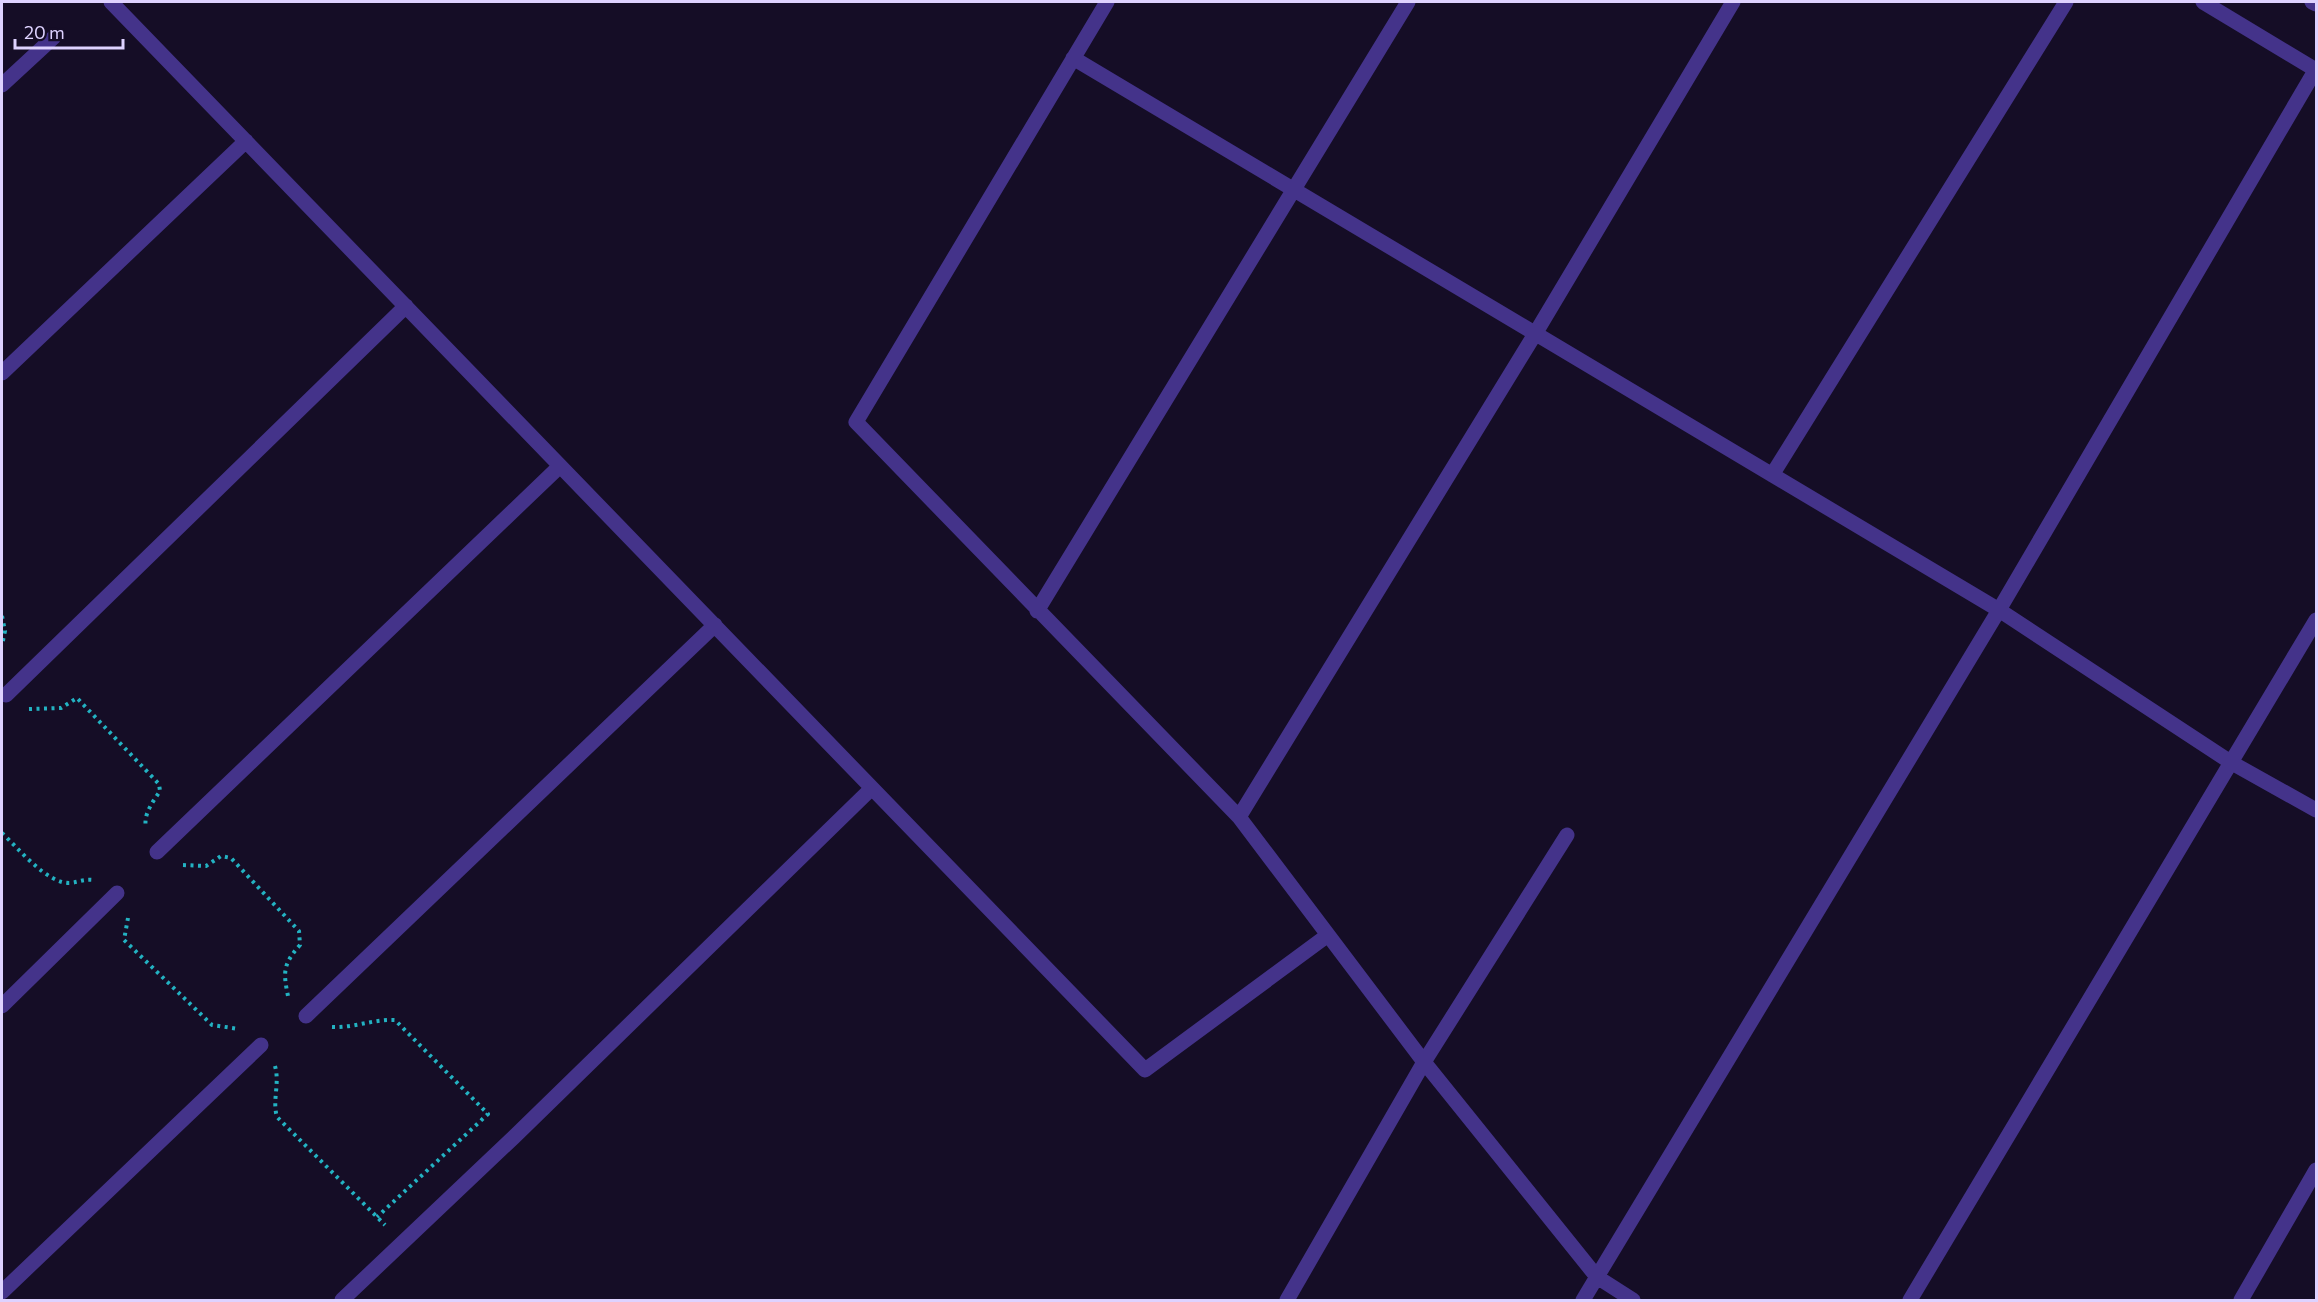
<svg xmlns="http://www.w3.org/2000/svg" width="2318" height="1302" font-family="Commissioner,sans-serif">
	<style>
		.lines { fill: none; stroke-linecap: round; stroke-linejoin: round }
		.path { stroke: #23b2c2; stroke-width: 4; stroke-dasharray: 3 4.5; stroke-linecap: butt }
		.minor { stroke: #44338a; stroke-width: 15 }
	</style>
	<rect width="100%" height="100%" fill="#150d26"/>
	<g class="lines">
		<!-- path -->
		<path class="path" d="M2,616L5,631L2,645
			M29,709L61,708L77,698L159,784L160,791C153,802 143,814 146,828
			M2,833C18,848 47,884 70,883C79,882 83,879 93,880
			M183,865L206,866L221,856L231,858L299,931L300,945C283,964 283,972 288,996
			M128,918L124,940L212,1025L239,1029
			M332,1027C354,1028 373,1019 395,1020L488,1114L377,1217
			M275,1066C280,1084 272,1100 277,1117L385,1225"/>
		<!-- minor -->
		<path class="minor" d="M111,2L1145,1070L1328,935
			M1107,2L856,422L1239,817L1424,1062L1597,1277L1633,1300
			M2203,2L2316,70
			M2312,2L2316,4
			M1073,58L1999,610L2232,763L2316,810
			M2,85L54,37
			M2,373L246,141
			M1772,475L2066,2
			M1037,611L1408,2
			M6,695L406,306
			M1239,817L1535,334L1733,2
			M157,852L560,466
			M2,1006L117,893
			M306,1016L715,625
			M2,1292L261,1045
			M342,1300L514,1137L872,788
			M1287,1300L1424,1062L1567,835
			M1583,1300L1999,610L2316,69
			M1910,1300L2316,620
			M2241,1300L2316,1170"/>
	</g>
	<!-- border -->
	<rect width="2318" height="1302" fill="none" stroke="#ded2ff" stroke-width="6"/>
	<!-- scale -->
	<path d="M15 39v9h108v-9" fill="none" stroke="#ded2ff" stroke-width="3"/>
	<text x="24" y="39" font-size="18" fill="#ded2ff" stroke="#150d26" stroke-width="4.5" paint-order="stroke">20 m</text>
</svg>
